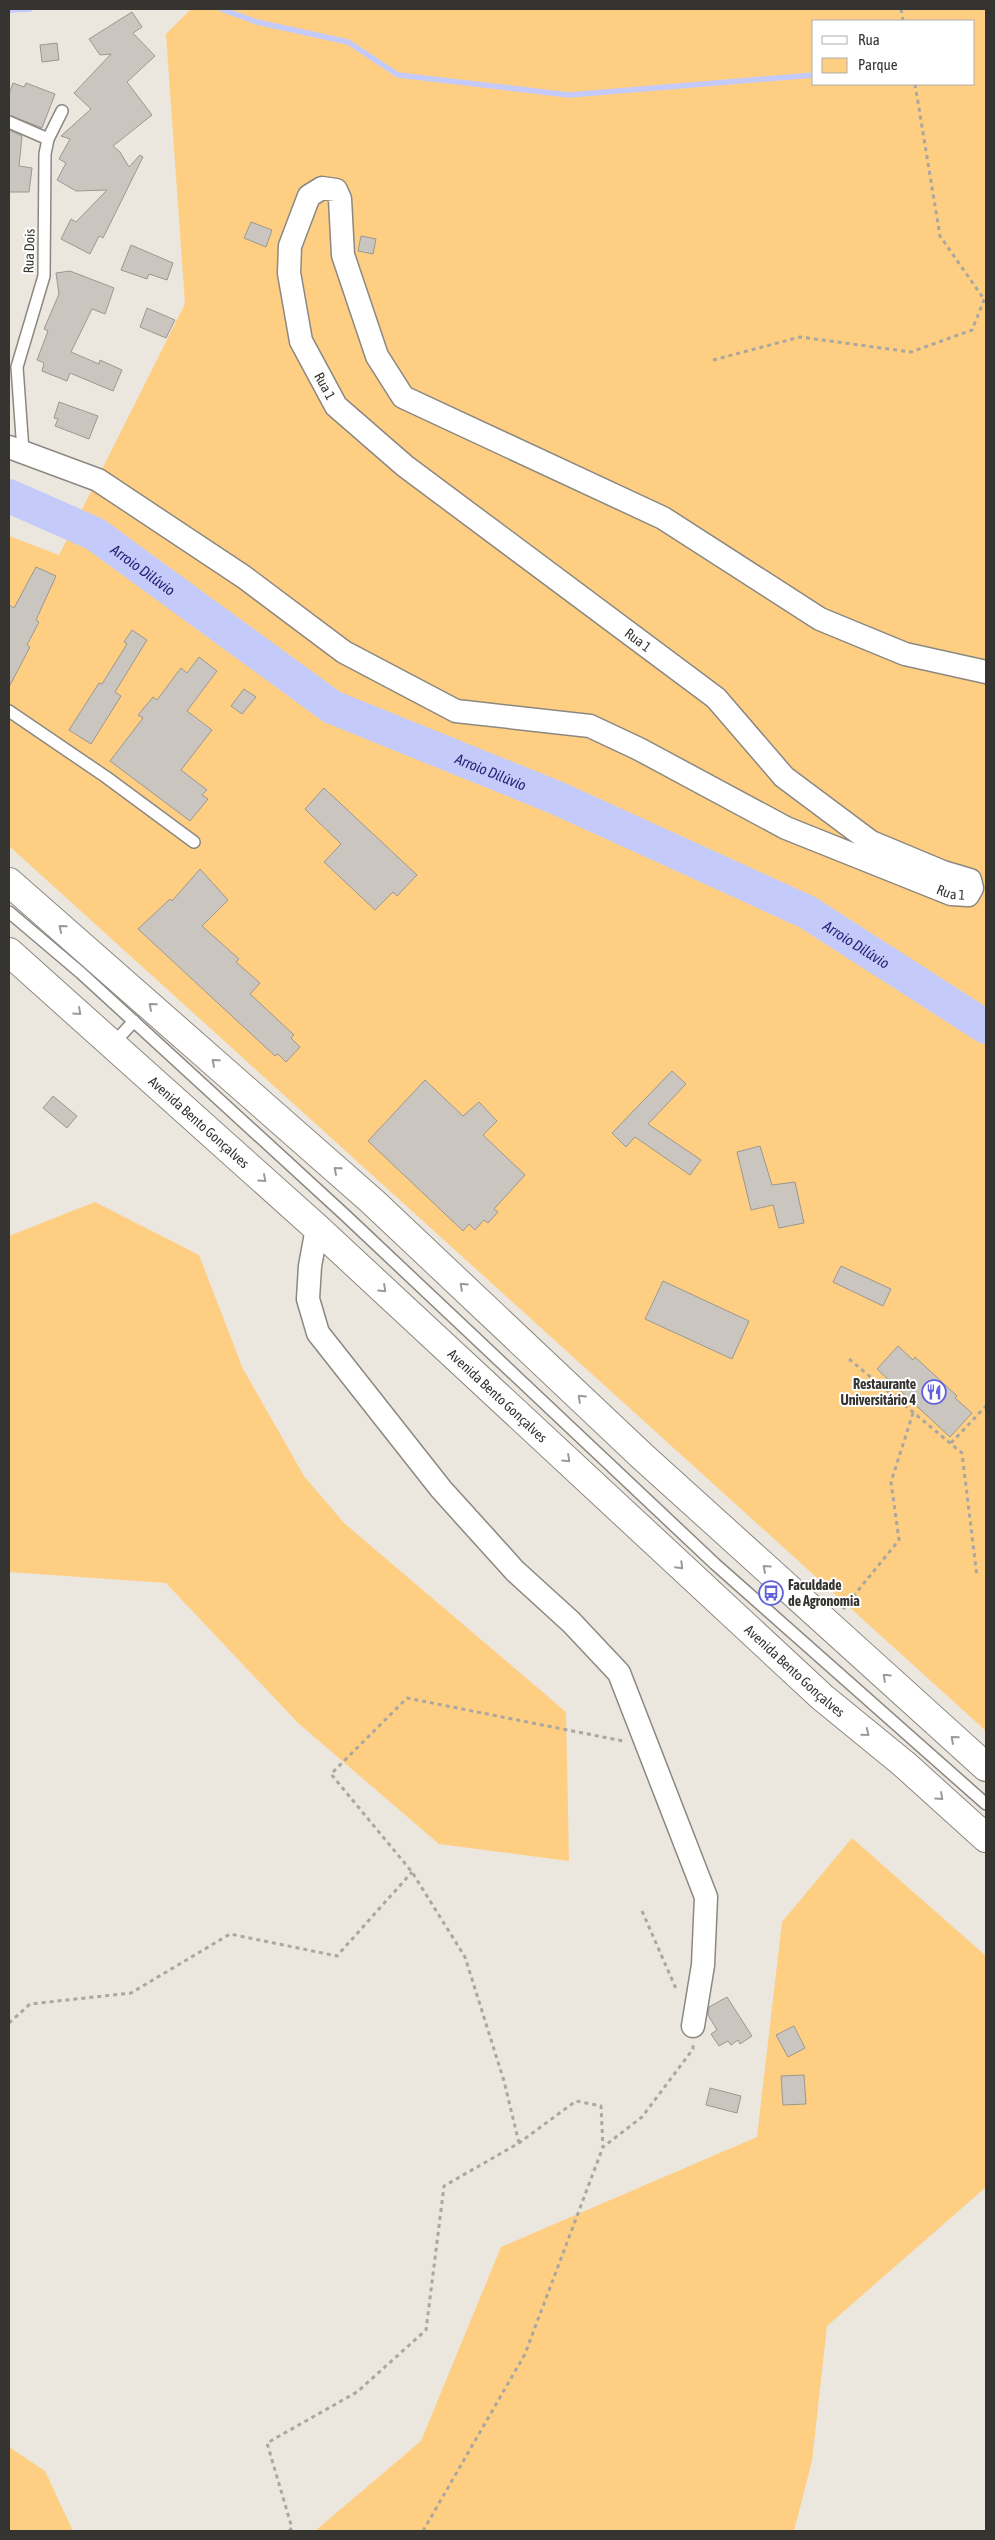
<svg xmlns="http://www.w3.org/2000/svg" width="995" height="2540" font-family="'Asap Condensed',sans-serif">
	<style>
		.green { fill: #fecf83; fill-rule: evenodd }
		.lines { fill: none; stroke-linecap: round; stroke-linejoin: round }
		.stream { stroke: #c4cbfa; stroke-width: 5.5 }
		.river { stroke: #c4cbfa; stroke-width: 34 }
		.building { fill: #cac5be; stroke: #9c9790 }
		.service-casing { stroke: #8c8881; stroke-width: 14 }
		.minor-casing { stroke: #8c8881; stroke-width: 25 }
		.primary-casing { stroke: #8c8881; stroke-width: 30 }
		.path { stroke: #aaa7a0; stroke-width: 3; stroke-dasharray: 4 4; stroke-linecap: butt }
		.service { stroke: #fff; stroke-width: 11 }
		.minor { stroke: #fff; stroke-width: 22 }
		.primary { stroke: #fff; stroke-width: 28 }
		.oneway { stroke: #9a9a98 }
		.labels { text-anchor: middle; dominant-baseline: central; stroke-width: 4; stroke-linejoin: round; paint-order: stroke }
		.street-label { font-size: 14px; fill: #363431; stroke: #fff }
		.poi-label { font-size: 14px; font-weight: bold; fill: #363431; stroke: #fff; text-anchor: end }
		.water-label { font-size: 15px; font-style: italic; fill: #292278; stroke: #fff }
	</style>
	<rect width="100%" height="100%" fill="#ebe6de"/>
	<!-- green -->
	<path class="green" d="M191,9H986V1731L9,846V536L59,555L185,304L166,34ZM814,21H974V84H814Z
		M95,1202L199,1255L243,1369L304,1476L344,1523L566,1712L569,1861L439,1844L298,1723L166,1583L9,1572V1236Z
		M852,1838L986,1956V2187L827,2326L812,2461L794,2531H315L421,2441L501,2247L757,2137L782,1922Z
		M9,2447L45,2471L73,2531H9Z"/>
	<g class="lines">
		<!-- stream -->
		<path class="stream" d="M221,9L257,22L348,42L398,75L569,95L814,75
			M9,10L30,9"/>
		<!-- river -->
		<path class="river" id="s1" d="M9,496L95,534L332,707L557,798L807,912L986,1027"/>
	</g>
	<!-- building -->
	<path class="building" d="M132,12L142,27L133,33L155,56L127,82L152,115L113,146L120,152L129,167L140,155L143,157L103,238L99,236L90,254L61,239L71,219L76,222L107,190L76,191L57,180L66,163L59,159L70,139L61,136L91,109L74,93L111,54L100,55L89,39Z
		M57,43L59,60L42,62L40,45Z
		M13,83L24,87L26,83L55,94L42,128L9,115V94Z
		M9,130L22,136L19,166L32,168L29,192H9Z
		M251,222L272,230L266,247L244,238Z
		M361,236L376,239L373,254L358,251Z
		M131,245L173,263L167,280L149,274L147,279L121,270Z
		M70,271L114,288L105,314L92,309L71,352L99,364L100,360L122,370L113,391L70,373L67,381L42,371L44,363L37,360L48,331L44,329L59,294L56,273Z
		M147,308L175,320L166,338L140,327Z
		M59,402L98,416L89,439L55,426L58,419L54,418Z
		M36,567L56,576L36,620L39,622L27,645L30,647L9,687V605L14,608Z
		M132,630L147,640L115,692L121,696L91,744L69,730L99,683L102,684L127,644L124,642Z
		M199,657L217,671L187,711L212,730L181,770L207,790L202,795L208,799L190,821L110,761L143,718L138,715L153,697L157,700L181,668L187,673Z
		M244,689L256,697L242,714L231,706Z
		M324,788L417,875L397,896L393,892L375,910L324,862L341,844L305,809Z
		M200,869L228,900L202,926L239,959L236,962L260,983L250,994L294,1035L291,1038L300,1047L286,1062L278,1054L275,1056L138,929L170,899L172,901Z
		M672,1071L686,1084L648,1124L701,1160L690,1175L635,1137L626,1147L612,1133Z
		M425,1080L463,1116L479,1102L497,1121L483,1135L525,1175L494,1209L498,1212L488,1223L484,1220L475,1230L469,1224L463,1231L368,1141Z
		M53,1096L77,1116L67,1128L43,1108Z
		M760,1146L772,1185L795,1182L804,1223L779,1228L773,1205L751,1210L737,1152Z
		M841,1266L891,1289L883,1306L833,1282Z
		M663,1281L749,1321L732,1359L645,1319Z
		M898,1346L913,1360L915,1357L957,1396L955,1398L972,1413L950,1437L877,1369Z
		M727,1997L752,2036L740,2044L738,2040L731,2045L728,2041L719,2046L711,2034L717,2030L708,2015L709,2007Z
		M794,2026L805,2048L788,2057L776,2035Z
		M804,2075L806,2104L783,2105L781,2076Z
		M710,2088L741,2096L737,2113L706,2105Z"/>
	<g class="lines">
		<!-- service casing -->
		<g class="service-casing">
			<path id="service" d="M9,122L48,139
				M23,451L17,367L44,276L45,154L48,139L62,111
				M9,711L106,777L194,842
				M9,912L81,973L345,1215L715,1564L986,1804
				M113,1044L134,1021"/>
		</g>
		<!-- minor casing -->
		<g class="minor-casing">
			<g id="minor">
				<path id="s2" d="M9,447L98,480L244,577L344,652L456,711L590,726L639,749L786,828L951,894L968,895L972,888L970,880L943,872L871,842L784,777L716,698L405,466L336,406L301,341L289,273L290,246L309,196L322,188L336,190L340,199L343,255L377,356L403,397L663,518L820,619L905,654L986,672"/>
				<path d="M317,1228L310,1266L308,1299L318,1333L441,1489L515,1571L571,1622L619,1673L706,1897L703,1965L693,2026"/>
			</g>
		</g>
		<!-- primary casing -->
		<g class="primary-casing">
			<g id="primary">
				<path d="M9,882L373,1202L642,1456L986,1767"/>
				<path id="s3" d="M9,952L317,1228L822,1697L904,1764L986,1838"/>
			</g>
		</g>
		<!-- path -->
		<path class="path" d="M901,9L903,21
			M915,84L940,236L986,302
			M713,360L800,337L911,352L972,330L986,295
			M849,1359L962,1453L977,1577
			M951,1443L986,1406
			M843,1609L899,1540L891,1482L913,1413
			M642,1911L677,1991
			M9,2023L30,2004L131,1993L230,1934L337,1956L412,1872
			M519,2143L504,2081L465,1957L412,1872L331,1774L407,1698L623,1741
			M289,2531L292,2528L267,2443L357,2392L426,2330L444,2186L519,2143L576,2101L601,2106L603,2147L642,2117L693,2049V2044
			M423,2531L525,2354L603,2147"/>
		<!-- service -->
		<use href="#service" class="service"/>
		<!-- minor -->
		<use href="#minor" class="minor"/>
		<!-- primary -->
		<use href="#primary" class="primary"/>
	</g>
	<!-- one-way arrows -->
	<defs><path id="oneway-chevron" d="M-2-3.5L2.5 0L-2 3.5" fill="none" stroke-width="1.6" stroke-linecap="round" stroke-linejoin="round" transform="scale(1.25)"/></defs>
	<g class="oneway">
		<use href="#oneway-chevron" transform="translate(62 928) rotate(-140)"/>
		<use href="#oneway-chevron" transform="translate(152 1006) rotate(-139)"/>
		<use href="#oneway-chevron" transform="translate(78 1012) rotate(42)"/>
		<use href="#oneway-chevron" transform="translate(215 1062) rotate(-139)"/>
		<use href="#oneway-chevron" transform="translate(337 1170) rotate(-139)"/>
		<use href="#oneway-chevron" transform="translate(263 1179) rotate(42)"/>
		<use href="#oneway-chevron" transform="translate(463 1286) rotate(-137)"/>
		<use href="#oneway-chevron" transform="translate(383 1289) rotate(43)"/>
		<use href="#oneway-chevron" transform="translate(581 1398) rotate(-137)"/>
		<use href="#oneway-chevron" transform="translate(567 1459) rotate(43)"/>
		<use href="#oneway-chevron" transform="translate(680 1566) rotate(45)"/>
		<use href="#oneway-chevron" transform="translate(766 1568) rotate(-138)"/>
		<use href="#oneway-chevron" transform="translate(886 1677) rotate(-137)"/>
		<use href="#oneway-chevron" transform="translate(866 1733) rotate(39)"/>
		<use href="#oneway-chevron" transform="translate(954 1739) rotate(-139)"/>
		<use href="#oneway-chevron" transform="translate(940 1797) rotate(42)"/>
	</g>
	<!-- icons -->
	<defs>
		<g id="restaurant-ring" transform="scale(1.25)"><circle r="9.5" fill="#fff" stroke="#6162da" stroke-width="1.5"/><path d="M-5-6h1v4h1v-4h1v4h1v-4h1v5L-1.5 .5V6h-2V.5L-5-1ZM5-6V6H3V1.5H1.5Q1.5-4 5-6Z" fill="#6162da"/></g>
		<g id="bus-ring" transform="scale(1.25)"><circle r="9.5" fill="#fff" stroke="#6162da" stroke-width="1.5"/><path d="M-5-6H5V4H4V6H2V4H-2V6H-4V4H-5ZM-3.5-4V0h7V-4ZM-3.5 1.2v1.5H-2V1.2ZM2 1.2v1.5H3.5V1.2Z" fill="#6162da"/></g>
	</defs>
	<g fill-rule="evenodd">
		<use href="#restaurant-ring" x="934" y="1392"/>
		<use href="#bus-ring" x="771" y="1593"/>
	</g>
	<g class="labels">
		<!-- street labels -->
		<g class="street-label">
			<text transform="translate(29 251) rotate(-88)">Rua Dois</text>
			<text transform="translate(325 386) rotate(62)">Rua 1</text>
			<text transform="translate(638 640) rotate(37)">Rua 1</text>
			<text stroke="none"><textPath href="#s2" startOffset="1055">Rua 1</textPath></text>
			<text stroke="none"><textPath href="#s3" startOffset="255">Avenida Bento Gonçalves</textPath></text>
			<text stroke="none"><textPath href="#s3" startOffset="660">Avenida Bento Gonçalves</textPath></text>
			<text stroke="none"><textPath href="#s3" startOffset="1065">Avenida Bento Gonçalves</textPath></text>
		</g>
		<!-- poi labels -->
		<g class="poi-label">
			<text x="916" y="1384">Restaurante<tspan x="916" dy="16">Universitário 4</tspan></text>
			<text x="788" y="1585" text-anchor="start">Faculdade<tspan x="788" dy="16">de Agronomia</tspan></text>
		</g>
		<!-- water labels -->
		<g class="water-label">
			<text stroke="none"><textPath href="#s1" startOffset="154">Arroio Dilúvio</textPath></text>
			<text stroke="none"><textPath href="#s1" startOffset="559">Arroio Dilúvio</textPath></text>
			<text stroke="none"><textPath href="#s1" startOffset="964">Arroio Dilúvio</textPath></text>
		</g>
	</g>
	<!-- border -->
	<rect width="995" height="2540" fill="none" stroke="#363431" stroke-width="20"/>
	<!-- legend -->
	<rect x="812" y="20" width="162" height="65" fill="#ffffff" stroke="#afaead"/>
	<rect x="822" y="36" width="25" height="8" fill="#ffffff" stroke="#afaead"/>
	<text x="858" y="45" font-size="15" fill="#363431">Rua</text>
	<rect x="822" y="58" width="25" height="15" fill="#fecf83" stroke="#afaead"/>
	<text x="858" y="70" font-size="15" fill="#363431">Parque</text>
</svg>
